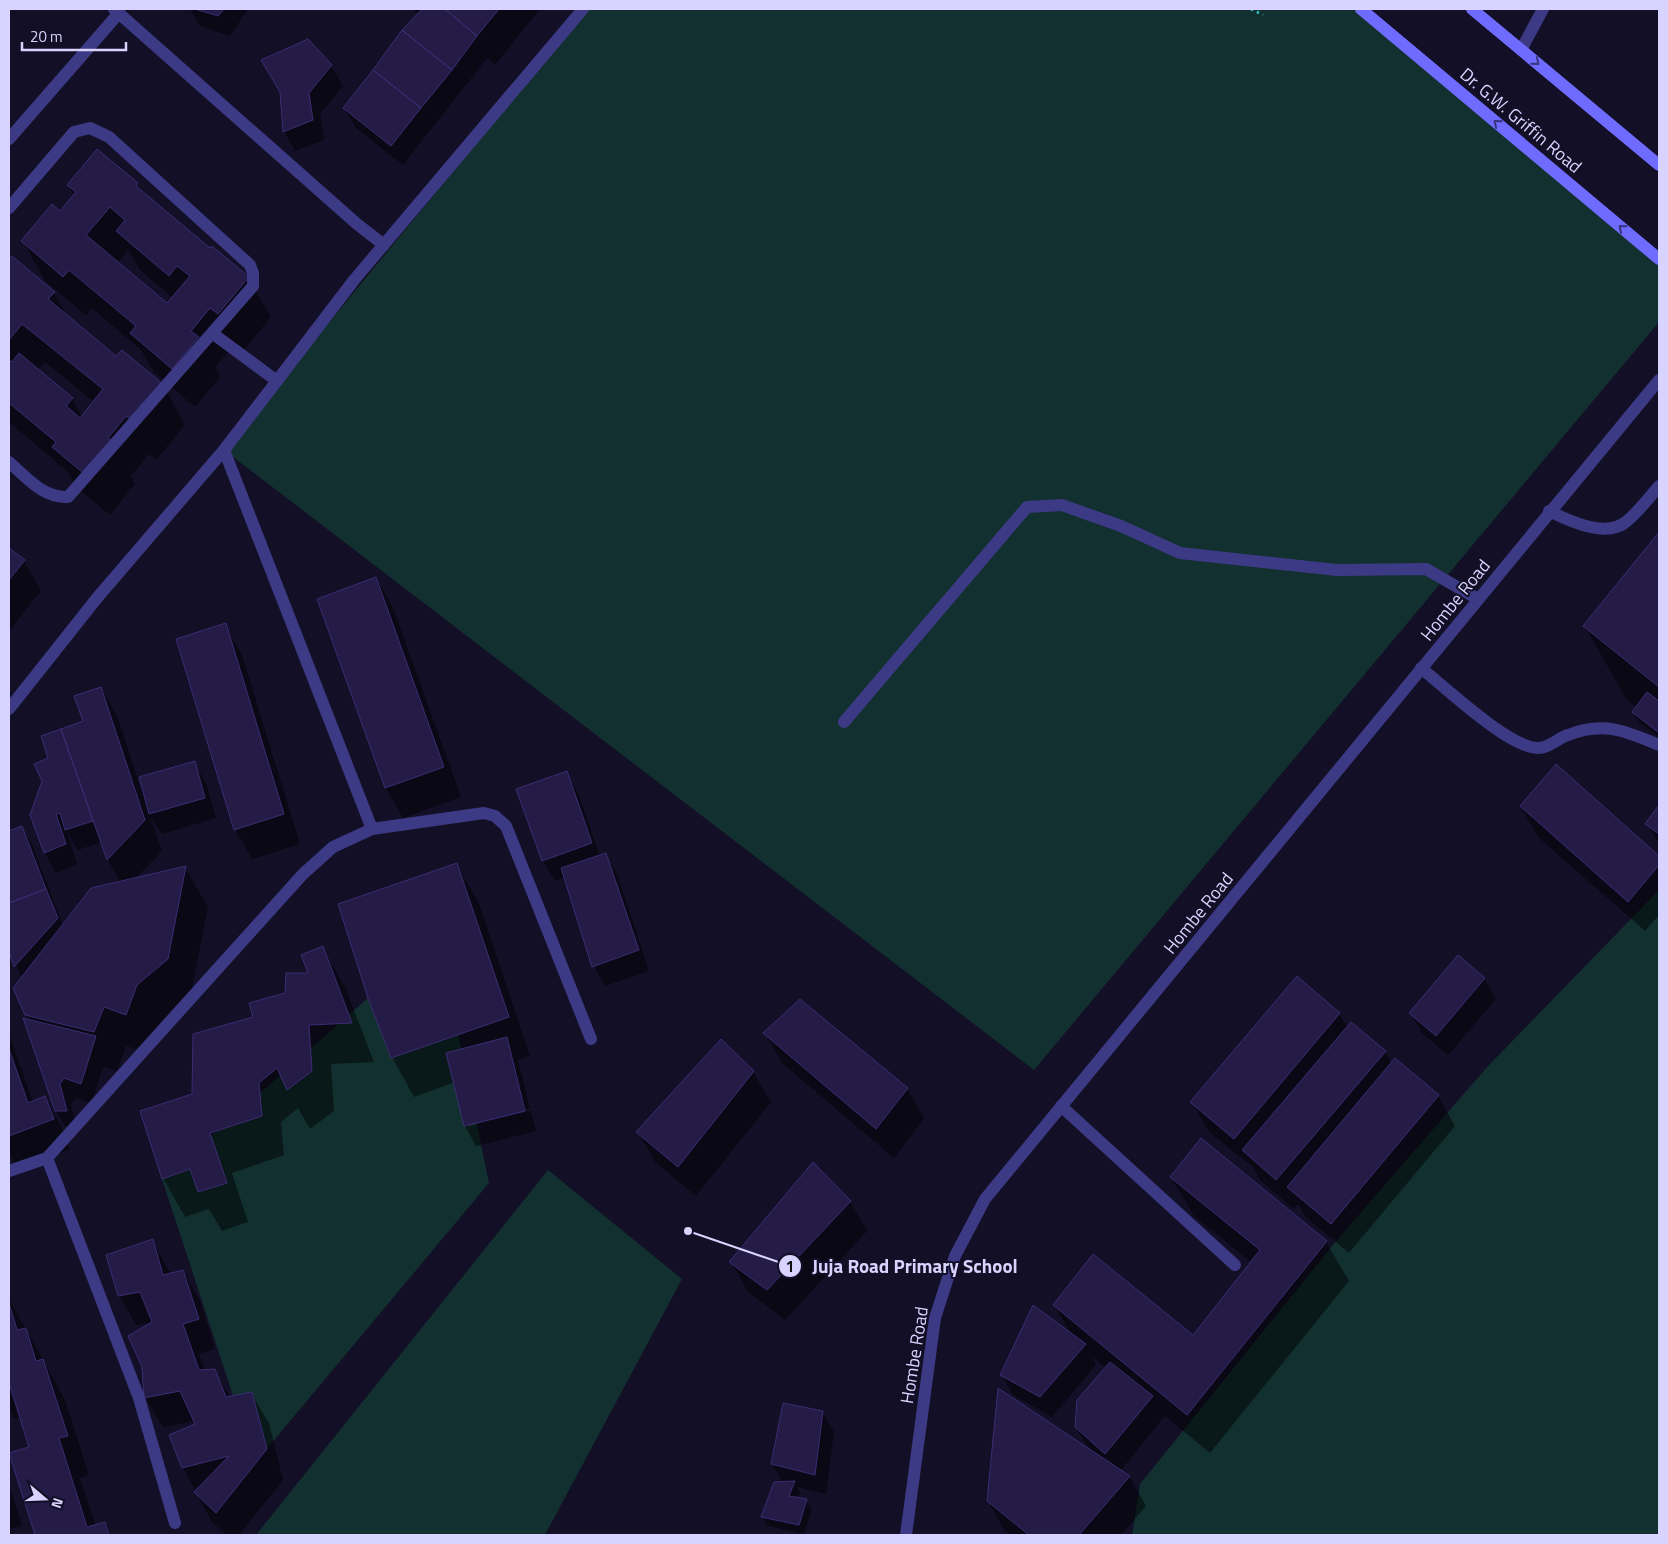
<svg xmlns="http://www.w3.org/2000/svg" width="1668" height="1544" font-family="'Titillium Web',sans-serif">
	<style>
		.green { fill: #12302f }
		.shadow { fill: #0007; fill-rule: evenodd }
		.building { fill: #241b47; stroke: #3b2d73; fill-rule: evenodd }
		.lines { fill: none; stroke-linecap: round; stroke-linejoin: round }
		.path { stroke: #2fb8b0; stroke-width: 3; stroke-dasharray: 2.5 4; stroke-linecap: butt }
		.lane { stroke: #3d3a85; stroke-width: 12 }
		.street { stroke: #3d3a85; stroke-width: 12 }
		.secondary { stroke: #6f6bff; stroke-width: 12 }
		.oneway { stroke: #38347d }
		.labels { text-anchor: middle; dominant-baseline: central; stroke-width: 4; stroke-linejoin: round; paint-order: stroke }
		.street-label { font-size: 18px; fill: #d9d4ff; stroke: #130f26 }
		.leader { fill: none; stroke: #d9d4ff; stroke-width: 2 }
		.callout-dot { fill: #d9d4ff; stroke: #130f26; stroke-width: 2 }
		.mark-label { font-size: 15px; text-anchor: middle; font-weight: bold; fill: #111 }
		.callout-label { font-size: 19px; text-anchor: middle; font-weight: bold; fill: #d9d4ff; stroke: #130f26; stroke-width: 4; stroke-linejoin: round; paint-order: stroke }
	</style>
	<rect width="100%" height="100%" fill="#130f26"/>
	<!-- green -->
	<path class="green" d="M587,9H1361L1659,259V322L1034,1070L224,450Z
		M1659,890V1535H1132L1140,1484L1337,1240L1488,1066Z
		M368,998L391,1058L458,1034L489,1183L255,1463L162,1179Z
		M548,1170L682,1279L545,1535H256Z"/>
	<!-- shadow -->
	<path class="shadow" d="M190,9H248L230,36L200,26Z
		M413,9H540L495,65L487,58L403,165L356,128L344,108L419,14Z
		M307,41L331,66L343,86L320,114L324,140L295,151L284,131Z
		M137,184L142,193L210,250L248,278L271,317L241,353L233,346L215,368L220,377L195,407L154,372L141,350L92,308L86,315L45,281L23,241L60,213L74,195L68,185ZM128,250L140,270L173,298L168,305L118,263Z
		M12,258L54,293L68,318L117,358L163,385L185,425L156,460L149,454L131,476L135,484L110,515L76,487L67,471L9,422V262ZM45,362L94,402L82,416L72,399L38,370Z
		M1659,534V737L1639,722L1633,713L1637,708L1627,700L1585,627Z
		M9,549L24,561L41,591L9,631Z
		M376,578L393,608L461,797L403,818L386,788L318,599Z
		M225,625L242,655L300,844L252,859L235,829Z
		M101,688L118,718L141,789L194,763L206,783L216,818L162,834L150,816L162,851L134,880L185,868L208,907L190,998L148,1053L126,1046L117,1071L103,1067L92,1103L76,1098L71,1105L77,1131H68L56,1111L26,1014L22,978L9,948V833L22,827L33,847L63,926L121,883L108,860L101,842L78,850L67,832L77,864L56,873L45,853L32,815L60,730L63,735L84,722Z
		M1556,766L1659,857V915L1645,931L1538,837L1521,807Z
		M566,773L578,793L600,856L605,854L617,874L649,971L605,986L594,966L565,877L555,881L543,861L518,790Z
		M1659,807V844L1647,824Z
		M456,864L479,903L530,1056L518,1060L530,1108L469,1124V1126L531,1111L536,1131L476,1146L465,1126L455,1082L414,1097L392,1057Z
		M322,948L345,987L374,1062L331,1064L334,1111L310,1129L298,1108L281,1122L284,1155L232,1173L248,1222L222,1231L209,1209L185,1217L163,1178L193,1095L255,1018L310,975Z
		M1458,957L1484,979L1496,999L1448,1055L1422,1033L1411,1013Z
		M1339,1013L1348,1028L1385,1052L1392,1064L1438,1096L1455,1126L1349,1253L1306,1217L1298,1204L1294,1209L1260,1180L1253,1167L1209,1132L1192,1102Z
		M765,1033L907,1088L924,1118L894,1158L782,1063Z
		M9,1034L33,1102L45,1098L62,1128L70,1149L18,1169L9,1152Z
		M721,1041L753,1072L771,1102L696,1196L655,1162L638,1132Z
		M1171,1177L1326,1242L1349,1281L1210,1453L1165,1416L1120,1471L1129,1476L1146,1506L1121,1535H1010L1005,1531L988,1501L1090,1451L1076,1427L1106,1368L1091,1356L1096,1365L1052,1417L1013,1395L1002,1375L1072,1335L1054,1305L1193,1336L1252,1263L1194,1216Z
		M850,1201L867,1231L785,1320L748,1292L731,1262Z
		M152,1241L171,1274L183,1271L200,1301L215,1349L199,1354L205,1371L214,1370L230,1397L251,1393L269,1423L283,1480L239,1535H227L212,1522L183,1468L196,1424L195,1421L163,1427L145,1398L153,1322L136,1325L119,1295Z
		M9,1299L65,1400L89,1475L80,1478L96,1526L104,1523L111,1535H36L11,1454L30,1448L21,1417L14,1419L9,1409Z
		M822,1412L834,1432L826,1494L797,1487L800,1492L797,1499L806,1501L812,1510L804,1534L768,1526L762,1516L783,1483L772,1464Z
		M9,1485L22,1525L9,1529Z"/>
	<!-- building -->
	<path class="building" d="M195,9H224L218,16Z
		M422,9H445L477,36L452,70L402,30Z
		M445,9H499L477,36Z
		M402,30L452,70L421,108L373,70Z
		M308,39L332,65L309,93L313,120L283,132L280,92L261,60Z
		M373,70L421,108L391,146L343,108Z
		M97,149L138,183L136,186L210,248L212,246L249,277L218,314L210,308L191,331L199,337L172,369L130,333L136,326L69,270L63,277L21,241L52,204L60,211L76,192L67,185ZM110,207L125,220L116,231L169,276L177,266L190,276L167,303L86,235Z
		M12,256L55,292L48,299L116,356L122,350L164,385L133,421L126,416L108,438L114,443L87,476L52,447L56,442L9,403V360L12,362L19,353L73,398L66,406L80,418L103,389L22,324L9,340V260Z
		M1659,532V687L1583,626Z
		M9,548L25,560L9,580Z
		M376,577L444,767L385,788L317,599Z
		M226,623L284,814L234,830L176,639Z
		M101,687L145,820L107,860L61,729L83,721L74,696Z
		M1647,692L1659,701V733L1632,712Z
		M61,729L93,821L65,830L60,813L56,814L66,844L44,853L30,815L42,781L34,764L48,758L41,736Z
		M195,761L205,798L149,814L139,777Z
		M1556,764L1659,856V865L1628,902L1520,806Z
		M567,771L592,843L542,861L516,789Z
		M1659,805V834L1645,824Z
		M22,826L46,889L9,903V831Z
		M606,853L639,950L592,967L561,868Z
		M457,863L509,1017L391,1058L368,998L338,904Z
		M186,866L168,959L137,985L126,1015L104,1007L94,1032L25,1015L13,988L91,888Z
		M46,889L58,918L14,967L9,951V903Z
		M323,946L352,1023L309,1025L312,1071L287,1090L277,1068L259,1083L262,1116L210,1133L227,1183L198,1192L190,1169L162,1179L140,1111L192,1094L193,1034L253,1017L249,1003L285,993L286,973H308L301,955Z
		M1458,955L1485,978L1436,1036L1409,1013Z
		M1297,976L1340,1013L1234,1139L1190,1102Z
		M800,999L908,1088L876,1129L763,1033Z
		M23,1018L96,1036L81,1084L64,1078L60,1084L67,1111H55Z
		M1351,1022L1386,1051L1276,1180L1242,1150Z
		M507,1037L525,1111L464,1126L446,1053Z
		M721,1039L754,1071L678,1167L636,1132Z
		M9,1049L28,1103L45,1096L54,1119L9,1136Z
		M1395,1058L1439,1095L1331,1224L1287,1187Z
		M1201,1138L1327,1241L1187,1415L1053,1305L1093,1254L1193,1335L1260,1250L1170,1177Z
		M813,1162L851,1201L767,1290L729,1262Z
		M153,1239L163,1275L183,1270L199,1319L183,1324L199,1370L215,1369L226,1397L252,1392L267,1449L216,1513L194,1492L229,1456L182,1468L169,1435L195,1424L180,1391L144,1398L142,1367L128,1336L152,1322L140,1292L118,1296L106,1255Z
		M9,1303L17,1330L26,1328L36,1361L43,1359L68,1436L59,1438L87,1527L105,1522L109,1535H35L9,1453L29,1447L9,1383Z
		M1033,1305L1086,1344L1040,1397L1000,1375Z
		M1110,1362L1153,1396L1105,1454L1075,1427L1077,1400Z
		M998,1388L1130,1476L1079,1535H1029L987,1501Z
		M783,1403L823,1411L815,1475L771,1464Z
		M795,1481L789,1496L807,1499L799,1525L761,1517L774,1482Z"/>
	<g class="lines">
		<!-- path -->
		<path class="path" d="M1251,9L1263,15"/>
		<!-- lane -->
		<path class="lane" d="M1521,50L1543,9
			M9,139L119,13
			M9,208L74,132L90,128L109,137L250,265L253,273V286L212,333
			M9,462C27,478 43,498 68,497L212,333L277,381
			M1549,511C1569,521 1607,539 1627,521C1639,511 1649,498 1659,486
			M1421,668C1446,688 1507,746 1537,748C1550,748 1556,739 1568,735C1604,721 1625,731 1659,745
			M844,722L1027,507L1062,505L1121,526L1180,553L1337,570L1426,569L1478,599
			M1061,1106L1235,1265"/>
		<!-- street -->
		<path class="street" d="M114,9L357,224L384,245
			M224,450L372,829
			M9,709L97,598L224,450L354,280L583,9
			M47,1158L139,1398L175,1523
			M9,1171L47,1158L303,874L333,847L372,829L484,813L495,816L506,826L591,1039
			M906,1535L935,1318L955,1256L985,1199L1659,380"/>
		<!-- secondary -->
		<path class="secondary" d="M1361,9L1659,259
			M1472,9L1659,165"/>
	</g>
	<!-- one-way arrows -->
	<defs><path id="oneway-chevron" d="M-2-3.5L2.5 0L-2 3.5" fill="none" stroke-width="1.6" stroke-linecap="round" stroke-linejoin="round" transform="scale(1.25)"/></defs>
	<g class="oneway">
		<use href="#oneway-chevron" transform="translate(1536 62) rotate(40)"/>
		<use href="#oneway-chevron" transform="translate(1497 123) rotate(-140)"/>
		<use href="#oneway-chevron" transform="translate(1622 228) rotate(-140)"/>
	</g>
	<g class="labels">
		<!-- street labels -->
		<g class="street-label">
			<text transform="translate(1521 120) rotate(40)">Dr. G.W. Griffin Road</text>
			<text transform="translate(1455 600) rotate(-51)">Hombe Road</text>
			<text transform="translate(1198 913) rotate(-51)">Hombe Road</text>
			<text transform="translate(914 1355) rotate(-81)">Hombe Road</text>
		</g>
	</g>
	<!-- callouts -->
	<path class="leader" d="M688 1231L790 1266"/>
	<g class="callout-dot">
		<circle cx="688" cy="1231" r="5"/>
		<circle cx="790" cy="1266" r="12"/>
	</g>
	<g class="mark-label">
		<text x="790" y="1272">1</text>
	</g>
	<g class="callout-label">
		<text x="915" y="1273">Juja Road Primary School</text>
	</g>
	<!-- border -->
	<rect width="1668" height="1544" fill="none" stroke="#d9d4ff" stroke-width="20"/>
	<!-- north arrow -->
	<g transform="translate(45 1499) rotate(109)" stroke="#130f26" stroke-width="4" paint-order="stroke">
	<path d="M0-4L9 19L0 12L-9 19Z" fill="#d9d4ff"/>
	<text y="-8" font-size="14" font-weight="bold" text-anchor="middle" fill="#d9d4ff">N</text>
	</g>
	<!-- scale -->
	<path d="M22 42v8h104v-8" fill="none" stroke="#d9d4ff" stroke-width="2.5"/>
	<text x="30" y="42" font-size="15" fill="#d9d4ff" stroke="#130f26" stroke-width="4" paint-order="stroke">20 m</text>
</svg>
